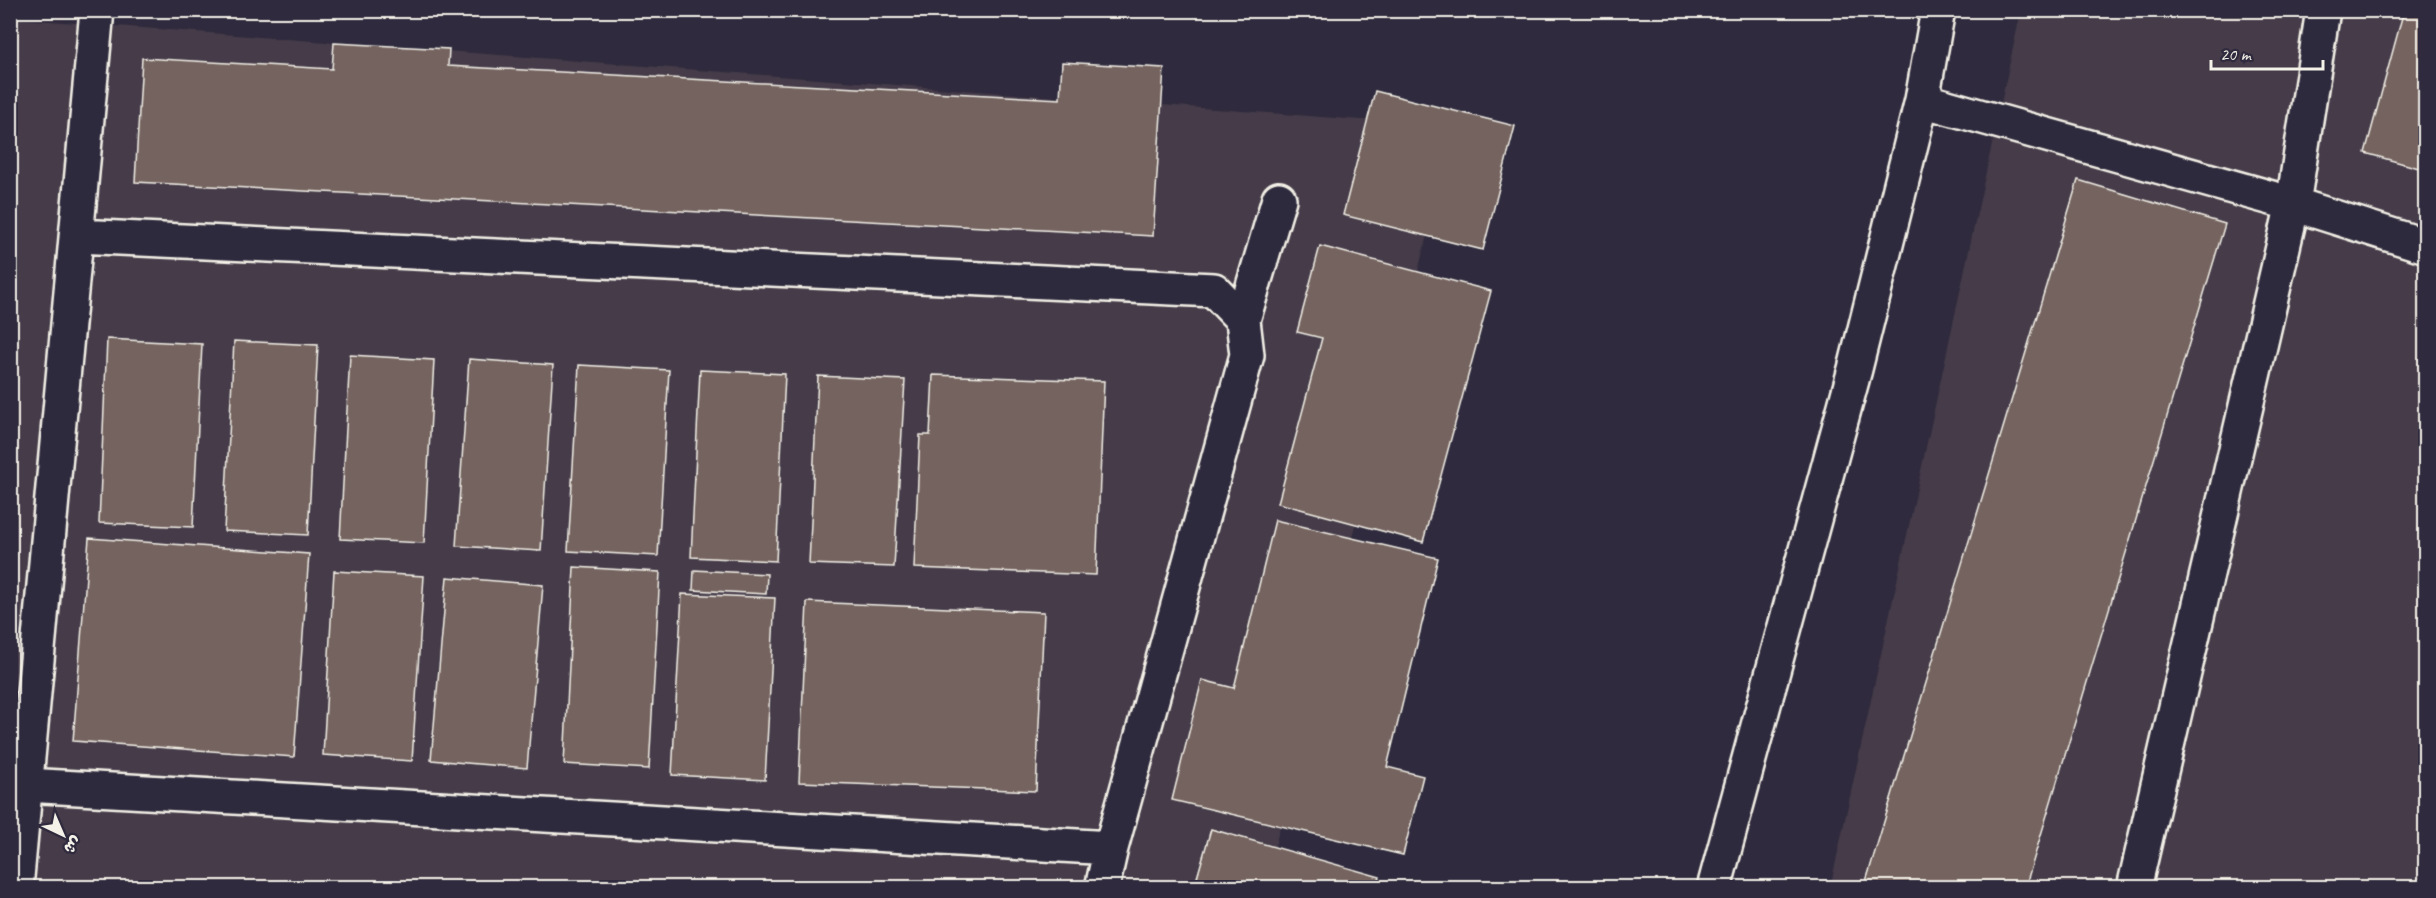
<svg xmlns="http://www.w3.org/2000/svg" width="2436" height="898" font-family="Caveat,'Playpen Sans Arabic',sans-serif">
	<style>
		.built { fill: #443b48 }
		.building { fill: #746461; stroke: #f4f1e8; stroke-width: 1.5 }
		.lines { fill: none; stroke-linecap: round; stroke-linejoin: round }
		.street-casing { stroke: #f4f1e8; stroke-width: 38 }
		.street { stroke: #2f2a3d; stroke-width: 33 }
	</style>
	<rect width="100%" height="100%" fill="#2f2a3d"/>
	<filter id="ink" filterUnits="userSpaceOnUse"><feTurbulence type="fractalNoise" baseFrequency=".0167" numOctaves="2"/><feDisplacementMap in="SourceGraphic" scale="12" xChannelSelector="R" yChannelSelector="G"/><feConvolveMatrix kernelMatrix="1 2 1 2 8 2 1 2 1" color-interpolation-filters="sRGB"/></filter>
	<g filter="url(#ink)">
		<!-- built -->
		<path class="built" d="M2021,11H2425V887L1830,888Z
			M10,18L1454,127L1265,887H11Z"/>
		<!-- building -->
		<path class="building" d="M2404,10H2426V170L2365,153Z
			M334,43L449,49L448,66L1060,99L1062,62L1164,68L1153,236L135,182L142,58L332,69Z
			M1375,91L1515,126L1483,250L1343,215Z
			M2078,180L2225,224L2025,888H1864Z
			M1320,246L1491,291L1423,542L1278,503L1322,338L1297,332Z
			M107,339L202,344L193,527L99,523Z
			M234,341L318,345L308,535L224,531Z
			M350,355L434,360L424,543L340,539Z
			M469,359L553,365L541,551L456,546Z
			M579,365L669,370L658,556L568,551Z
			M700,370L785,374L776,561L691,557Z
			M933,375L1104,381L1096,575L914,568L920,435H930Z
			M818,376L905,380L894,567L809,564Z
			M1275,520L1438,558L1387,767L1423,776L1403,855L1172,800L1202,680L1234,688Z
			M89,538L309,554L294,757L73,741Z
			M574,567L660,572L649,769L564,764Z
			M694,570L767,574L766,594L693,590Z
			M334,571L424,576L412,761L323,755Z
			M447,577L543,585L527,768L431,760Z
			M682,594L775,598L765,780L672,775Z
			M807,602L1044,612L1036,791L799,782Z
			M1211,829L1380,877L1377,888H1194Z"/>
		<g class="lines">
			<!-- street casing -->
			<g class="street-casing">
				<path id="street" d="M1922,100L2293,204L2426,246
					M77,236L1214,290L1243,320L1247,355L1111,848L1102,888
					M1243,320L1279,199
					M26,785L1111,848
					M16,888L97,10
					M1714,888L1855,369L1922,100L1938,10
					M2134,888L2293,204L2323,10"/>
			</g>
			<!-- street -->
			<use href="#street" class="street"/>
		</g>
	</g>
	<!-- margin -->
	<rect width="2436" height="898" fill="none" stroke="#2f2a3d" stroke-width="36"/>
	<rect x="18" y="18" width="2400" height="862" fill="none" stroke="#f4f1e8" stroke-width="2" filter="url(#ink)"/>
	<!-- north arrow -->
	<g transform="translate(63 835) rotate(136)" stroke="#2f2a3d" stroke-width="4.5" paint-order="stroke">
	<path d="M0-4.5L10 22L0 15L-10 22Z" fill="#f4f1e8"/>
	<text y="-9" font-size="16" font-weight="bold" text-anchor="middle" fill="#f4f1e8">ش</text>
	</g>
	<!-- scale -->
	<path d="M2211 60v9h112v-9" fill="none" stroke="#f4f1e8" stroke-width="3"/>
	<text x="2220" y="60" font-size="18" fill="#f4f1e8" stroke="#2f2a3d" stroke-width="4.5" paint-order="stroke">20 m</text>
</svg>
